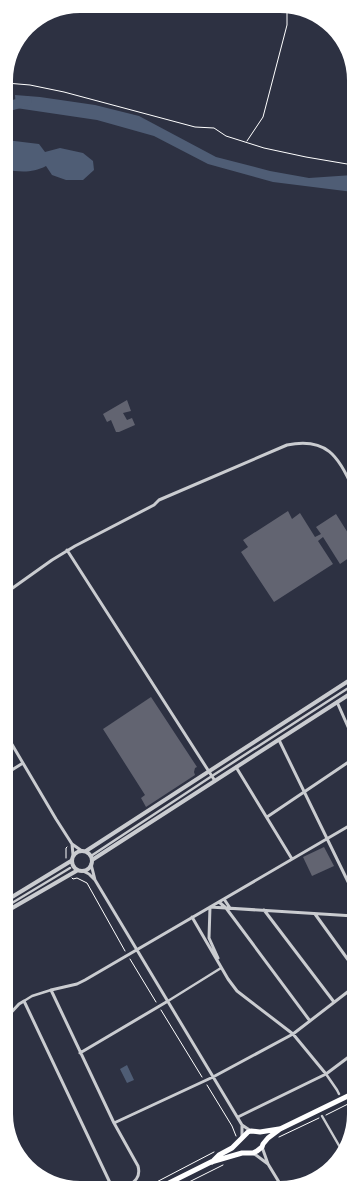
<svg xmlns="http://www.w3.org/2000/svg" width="360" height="1194" font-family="Commissioner,sans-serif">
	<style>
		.water { fill: #4f5d75 }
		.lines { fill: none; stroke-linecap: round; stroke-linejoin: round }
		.river { stroke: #4f5d75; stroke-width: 10 }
		.building { fill: #626471 }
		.path { stroke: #fff; stroke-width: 1 }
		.pedestrian { stroke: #caccd0; stroke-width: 2.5 }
		.minor { stroke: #caccd0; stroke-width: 3 }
		.tertiary { stroke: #caccd0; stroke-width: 4 }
		.primary { stroke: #fff; stroke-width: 5 }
	</style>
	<rect width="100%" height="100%" fill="#2d3142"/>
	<!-- water -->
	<path class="water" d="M15,95L40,97L95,105L139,116L216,157L270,171L309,178L353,175V192L273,182L208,164L154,136L97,120L16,108Z
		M6,140L39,144L45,152L60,148L83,153L93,161L94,170L83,180H66L52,175L46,166C33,173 21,172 6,170Z
		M127,1065L134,1080L127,1083L120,1069Z"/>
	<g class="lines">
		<!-- river -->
		<path class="river" d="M6,107L27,101"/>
	</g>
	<!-- building -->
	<path class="building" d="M127,400L131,411L123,413L127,420L132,418L135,425L119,432H116L111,420L107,422L103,414Z
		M288,511L292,519L300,513L315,537L321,534L316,527L336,514L353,541V555L340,564L323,537L318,541L333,564L274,602L241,552L248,547L243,540Z
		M151,697L197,767L195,768L194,772L195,775L146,807L141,798L145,795L103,729Z
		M324,847L334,866L312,876L303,857Z"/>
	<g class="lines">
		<!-- path -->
		<path class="path" d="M6,83L30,85L64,92L195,127L214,128L226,136L264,148L306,157L353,165
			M247,141L263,117L287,25V7
			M66,858V848L67,847
			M72,878L73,879L77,878L87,883L125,951
			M130,959L156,1002
			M161,1010L202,1077
			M207,1085L232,1126L236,1136
			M326,1115L354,1101
			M279,1137L319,1118
			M147,1187L214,1152
			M179,1187L223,1165"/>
		<!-- pedestrian -->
		<path class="pedestrian" d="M351,824L354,828
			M91,856L212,776L353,685
			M7,906L70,868
			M24,1001L32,996L51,990
			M168,1001L221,968
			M326,1074L337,1090L339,1094
			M322,1116L341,1149"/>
		<!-- minor -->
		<path class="minor" d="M67,550L215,781
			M7,592L52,560L75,546L154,505L159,500L287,445C326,437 339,456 353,489
			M337,702L353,738
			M7,736L56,819L72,844L82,851
			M279,740L354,894
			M236,767L292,859
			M7,773L23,763
			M267,817L353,759
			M72,844L73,855
			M91,864L95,880
			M83,871L89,874L95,880L242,1125L251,1131
			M224,899L230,908
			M219,902L226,908L310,1021
			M210,907L354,916
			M210,907L209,938L218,958
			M264,910L334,1002
			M315,914L354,968
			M192,917L228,979L237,991L293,1034L326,1074
			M7,1017L19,1004L24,1001L112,1187
			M80,1053L168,1001
			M238,1117L326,1074L354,1053
			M114,1123L213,1077L293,1034L354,987
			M242,1137V1125
			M262,1147L268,1164L282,1187
			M253,1153L268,1164
			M126,1187C135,1182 141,1177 138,1166L114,1123L51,990L77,984L85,980L354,823"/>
		<!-- tertiary -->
		<path class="tertiary" d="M72 861a10 10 0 1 1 20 0a10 10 0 1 1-20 0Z
			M86,851L353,678
			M92,860L353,692
			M7,900L71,861
			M7,911L78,870"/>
		<!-- primary -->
		<path class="primary" d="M212,1162L219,1155L232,1148L248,1132L251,1131L260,1132L279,1129
			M161,1187L211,1162L242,1153H253L257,1151L262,1147L263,1144L268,1138L280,1129L354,1093"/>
	</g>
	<!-- crop -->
	<path d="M0 0H360V1194H0ZM80 13H280A67 67 0 0 1 347 80V1114A67 67 0 0 1 280 1181H80A67 67 0 0 1 13 1114V80A67 67 0 0 1 80 13Z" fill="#fff" fill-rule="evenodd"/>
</svg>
